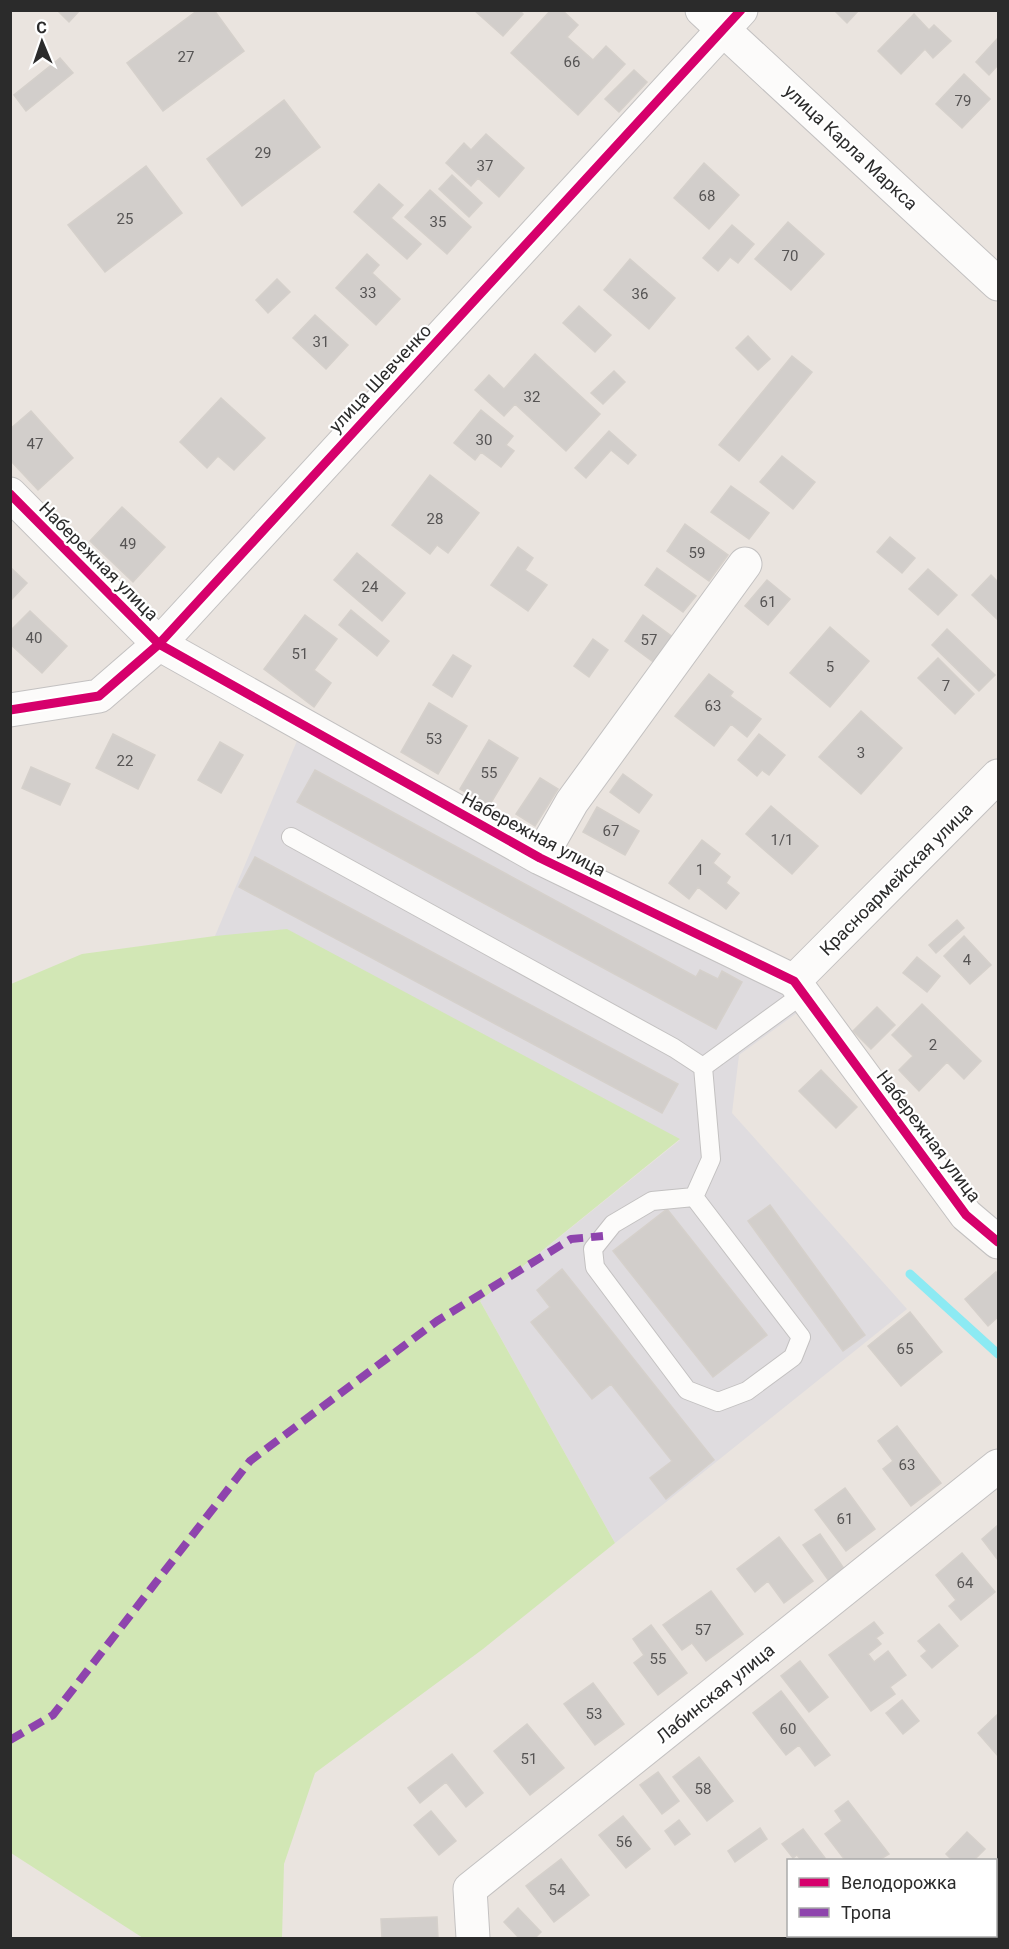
<svg xmlns="http://www.w3.org/2000/svg" width="1009" height="1949" font-family="Roboto,sans-serif">
	<style>
		.industrial { fill: #dfdcdf }
		.green { fill: #d2e7b5 }
		.lines { fill: none; stroke-linecap: round; stroke-linejoin: round }
		.stream { stroke: #8ceaf3; stroke-width: 9 }
		.building { fill: #d2cecb; stroke: #d5d0cb; stroke-width: 1.5 }
		.lane-casing { stroke: #c3c1c1; stroke-width: 20 }
		.street-casing { stroke: #c3c1c1; stroke-width: 35 }
		.lane { stroke: #fcfbfa; stroke-width: 18 }
		.street { stroke: #fcfbfa; stroke-width: 33 }
		.quiet { stroke: #8e44ad; stroke-width: 8; stroke-dasharray: 15 8; stroke-linecap: butt }
		.cycleway-casing { stroke: #fff; stroke-width: 13 }
		.cycleway { stroke: #d6006c; stroke-width: 9 }
		.labels { text-anchor: middle; dominant-baseline: central; stroke-width: 4.5; stroke-linejoin: round; paint-order: stroke }
		.number-label { font-size: 15px; fill: #565454 }
		.street-label { font-size: 18px; fill: #2b2b2b; stroke: #fff }
	</style>
	<rect width="100%" height="100%" fill="#eae4df"/>
	<!-- industrial -->
	<path class="industrial" d="M299,736L790,990L801,1010L739,1055L732,1113L907,1309L615,1543L480,1301L680,1140L215,936Z"/>
	<!-- green -->
	<path class="green" d="M287,929L680,1139L480,1301L615,1543L483,1649L315,1773L284,1864L282,1938H143L11,1853V984L82,954L215,936Z"/>
	<g class="lines">
		<!-- stream -->
		<path class="stream" d="M910,1274L998,1354"/>
	</g>
	<!-- building -->
	<path class="building" d="M57,10H80L69,22Z
		M198,10H214L244,51L163,111L127,63Z
		M474,10H519L523,14L503,36Z
		M551,10H562L578,25L567,37L593,60L606,46L625,64L578,115L511,53Z
		M834,10H859L847,23Z
		M914,14L929,30L934,25L951,41L933,58L925,49L901,74L878,51Z
		M998,38V65L989,75L976,62Z
		M60,58L73,73L26,111L14,95Z
		M634,70L647,82L619,112L605,99Z
		M964,74L990,99L962,128L936,104Z
		M284,100L320,147L242,206L207,159Z
		M486,134L524,168L499,197L478,178L471,186L446,163L464,143L471,150Z
		M704,163L739,195L709,229L674,198Z
		M146,166L182,213L105,272L68,225Z
		M452,175L482,203L469,217L439,189Z
		M379,184L403,205L391,218L421,244L407,259L354,212Z
		M430,190L471,227L447,254L405,217Z
		M788,222L824,254L791,290L755,259Z
		M732,225L754,244L738,263L730,257L718,271L703,258Z
		M367,254L379,265L372,273L400,299L376,325L336,288Z
		M630,259L675,298L649,329L604,290Z
		M277,279L290,292L268,313L256,300Z
		M579,306L611,335L595,352L563,323Z
		M315,315L348,345L326,369L293,338Z
		M748,336L770,359L758,370L736,348Z
		M535,354L600,414L566,451L515,404L504,416L475,390L489,375L504,389Z
		M792,356L812,372L739,461L719,445Z
		M614,371L625,382L603,404L591,393Z
		M221,398L265,438L234,470L218,456L207,468L180,442Z
		M481,410L513,436L506,445L514,451L501,467L481,452L475,460L454,443Z
		M31,411L73,458L38,490L10,460V429Z
		M609,431L636,455L628,464L611,450L586,478L575,468Z
		M782,456L815,482L793,509L760,482Z
		M430,475L479,513L448,553L437,545L430,554L392,525Z
		M731,486L769,513L749,539L711,512Z
		M122,507L165,547L133,582L90,541Z
		M685,524L728,555L709,581L667,551Z
		M890,537L915,558L902,573L877,552Z
		M518,547L533,558L525,570L547,585L528,611L491,585Z
		M357,553L405,593L382,621L334,580Z
		M10,567L27,583L10,601Z
		M657,568L696,596L683,612L645,585Z
		M928,569L957,595L938,615L909,589Z
		M991,575L998,582V620L972,595Z
		M767,580L790,599L768,625L745,606Z
		M351,610L389,641L377,656L339,625Z
		M30,611L67,646L42,673L10,644V631Z
		M305,615L337,639L314,670L331,683L314,707L264,669Z
		M643,615L674,638L656,664L625,641Z
		M830,627L869,661L830,707L790,673Z
		M947,629L995,675L979,691L932,645Z
		M593,639L608,650L589,677L574,666Z
		M453,655L471,666L452,697L433,685Z
		M938,658L974,694L955,714L918,678Z
		M709,674L733,692L730,696L761,719L747,737L731,724L714,746L675,716Z
		M429,703L467,726L438,774L401,752Z
		M861,711L902,748L861,794L819,757Z
		M113,734L155,755L138,789L96,768Z
		M759,734L785,755L769,775L762,770L757,776L738,760Z
		M489,740L518,758L489,806L460,789Z
		M220,742L243,755L221,793L198,780Z
		M31,767L70,784L60,805L22,788Z
		M315,770L696,977L700,970L718,979L722,971L742,982L716,1029L297,802Z
		M623,774L652,795L639,813L610,792Z
		M540,778L558,789L535,826L516,814Z
		M771,806L818,846L792,874L746,834Z
		M597,807L639,831L625,855L583,832Z
		M702,840L720,854L713,863L730,877L726,883L739,893L726,909L698,887L689,899L669,883Z
		M255,857L678,1084L662,1113L239,887Z
		M957,920L964,928L936,953L929,945Z
		M964,936L991,965L970,984L944,956Z
		M917,957L940,976L927,992L903,973Z
		M922,1004L981,1061L964,1079L947,1062L919,1091L899,1070L913,1056L892,1035Z
		M877,1007L895,1025L871,1049L853,1031Z
		M821,1070L857,1107L836,1128L799,1091Z
		M770,1205L865,1335L843,1351L748,1221Z
		M667,1209L767,1335L713,1377L613,1251Z
		M562,1269L714,1460L666,1499L650,1478L672,1461L611,1384L592,1399L531,1322L550,1307L537,1290Z
		M996,1272L998,1275V1317L988,1326L965,1299Z
		M910,1312L942,1352L901,1386L868,1346Z
		M897,1426L941,1483L911,1506L883,1469L893,1461L878,1441Z
		M845,1488L875,1529L846,1551L815,1510Z
		M998,1525V1560L982,1539Z
		M820,1534L845,1570L829,1581L803,1545Z
		M779,1537L813,1581L784,1603L768,1581L755,1592L737,1569Z
		M962,1553L995,1592L961,1620L949,1606L956,1600L936,1575Z
		M711,1591L743,1634L706,1661L692,1643L682,1650L663,1625Z
		M874,1622L883,1633L876,1638L881,1644L868,1654L874,1662L888,1651L906,1675L890,1687L895,1694L871,1711L829,1655Z
		M939,1624L958,1646L932,1668L921,1656L927,1651L918,1641Z
		M651,1625L687,1673L658,1695L634,1663L644,1655L633,1639Z
		M800,1661L828,1697L809,1712L781,1676Z
		M593,1683L624,1724L595,1745L564,1704Z
		M781,1691L830,1755L815,1766L799,1745L786,1755L753,1713Z
		M902,1700L919,1721L903,1734L886,1713Z
		M998,1714V1756L978,1733Z
		M527,1724L564,1768L530,1795L494,1751Z
		M452,1754L483,1793L466,1807L446,1782L420,1803L408,1788Z
		M699,1757L733,1801L707,1821L673,1777Z
		M658,1772L679,1801L662,1814L640,1785Z
		M848,1801L889,1854L879,1860H845L825,1834L842,1821L835,1811Z
		M431,1811L456,1841L439,1855L414,1825Z
		M623,1816L650,1849L626,1868L599,1835Z
		M679,1820L690,1834L675,1845L665,1831Z
		M760,1828L767,1839L735,1862L728,1851Z
		M803,1829L825,1858L822,1860H801L797,1855L793,1858L782,1844Z
		M967,1832L985,1849L974,1860H952L946,1854Z
		M561,1859L589,1895L554,1922L526,1886Z
		M518,1908L541,1932L535,1938H519L504,1922Z
		M437,1917L438,1938H382L381,1919Z"/>
	<g class="lines">
		<!-- lane casing -->
		<g class="lane-casing">
			<path id="lane" d="M291,837L674,1048L703,1067L711,1159L694,1197
				M703,1067L803,994
				M694,1197L801,1337L793,1357L747,1391L718,1402L687,1390L595,1267L593,1249L613,1224L652,1201Z"/>
		</g>
		<!-- street casing -->
		<g class="street-casing">
			<path id="street" d="M702,10L998,284
				M10,494L159,644L540,858L794,981L966,1215L998,1242
				M10,710L99,696L159,644L741,10
				M540,858L572,802L745,564
				M794,981L998,776
				M473,1938L470,1889L998,1466
				M983,1938L986,1936"/>
		</g>
		<!-- lane -->
		<use href="#lane" class="lane"/>
		<!-- street -->
		<use href="#street" class="street"/>
		<!-- quiet -->
		<path class="quiet" d="M10,1740L53,1715L250,1461L437,1321L571,1239L603,1236"/>
		<!-- cycleway casing -->
		<g class="cycleway-casing">
			<path id="cycleway" d="M10,494L159,644L540,858L794,981L966,1215L998,1242
				M10,710L99,696L159,644L741,10"/>
		</g>
		<!-- cycleway -->
		<use href="#cycleway" class="cycleway"/>
	</g>
	<g class="labels">
		<!-- number labels -->
		<g class="number-label">
			<text x="186" y="57">27</text>
			<text x="572" y="62">66</text>
			<text x="963" y="101">79</text>
			<text x="263" y="153">29</text>
			<text x="485" y="166">37</text>
			<text x="707" y="196">68</text>
			<text x="125" y="219">25</text>
			<text x="438" y="222">35</text>
			<text x="790" y="256">70</text>
			<text x="368" y="293">33</text>
			<text x="640" y="294">36</text>
			<text x="321" y="342">31</text>
			<text x="532" y="397">32</text>
			<text x="484" y="440">30</text>
			<text x="35" y="444">47</text>
			<text x="435" y="519">28</text>
			<text x="128" y="544">49</text>
			<text x="697" y="553">59</text>
			<text x="370" y="587">24</text>
			<text x="768" y="602">61</text>
			<text x="34" y="638">40</text>
			<text x="649" y="640">57</text>
			<text x="300" y="654">51</text>
			<text x="830" y="667">5</text>
			<text x="946" y="686">7</text>
			<text x="713" y="706">63</text>
			<text x="434" y="739">53</text>
			<text x="861" y="753">3</text>
			<text x="125" y="761">22</text>
			<text x="489" y="773">55</text>
			<text x="611" y="831">67</text>
			<text x="782" y="840">1/1</text>
			<text x="700" y="870">1</text>
			<text x="967" y="960">4</text>
			<text x="933" y="1045">2</text>
			<text x="905" y="1349">65</text>
			<text x="907" y="1465">63</text>
			<text x="845" y="1519">61</text>
			<text x="965" y="1583">64</text>
			<text x="703" y="1630">57</text>
			<text x="658" y="1659">55</text>
			<text x="594" y="1714">53</text>
			<text x="788" y="1729">60</text>
			<text x="529" y="1759">51</text>
			<text x="703" y="1789">58</text>
			<text x="624" y="1842">56</text>
			<text x="557" y="1890">54</text>
		</g>
		<!-- street labels -->
		<g class="street-label">
			<text transform="translate(851 147) rotate(43)">улица Карла Маркса</text>
			<text transform="translate(380 378) rotate(-47)">улица Шевченко</text>
			<text transform="translate(99 561) rotate(45)">Набережная улица</text>
			<text transform="translate(534 834) rotate(28)">Набережная улица</text>
			<text transform="translate(896 879) rotate(-45)">Красноармейская улица</text>
			<text transform="translate(929 1136) rotate(53)">Набережная улица</text>
			<text transform="translate(715 1693) rotate(-39)">Лабинская улица</text>
		</g>
	</g>
	<!-- border -->
	<rect width="1009" height="1949" fill="none" stroke="#2b2b2b" stroke-width="24"/>
	<!-- legend -->
	<rect x="787" y="1859" width="210" height="78" fill="#ffffff" stroke="#aaaaaa" stroke-width="1.5"/>
	<rect x="799" y="1878" width="30" height="9" fill="#d6006c" stroke="#aaaaaa" stroke-width="1.5"/>
	<text x="841" y="1889" font-size="18" fill="#2b2b2b">Велодорожка</text>
	<rect x="799" y="1908" width="30" height="9" fill="#8e44ad" stroke="#aaaaaa" stroke-width="1.5"/>
	<text x="841" y="1919" font-size="18" fill="#2b2b2b">Тропа</text>
	<!-- north arrow -->
	<g transform="translate(42 42) rotate(358)" stroke="#ffffff" stroke-width="4.5" paint-order="stroke">
	<path d="M0-4.5L10 22L0 15L-10 22Z" fill="#2b2b2b"/>
	<text y="-9" font-size="16" font-weight="bold" text-anchor="middle" fill="#2b2b2b">С</text>
	</g>
</svg>
